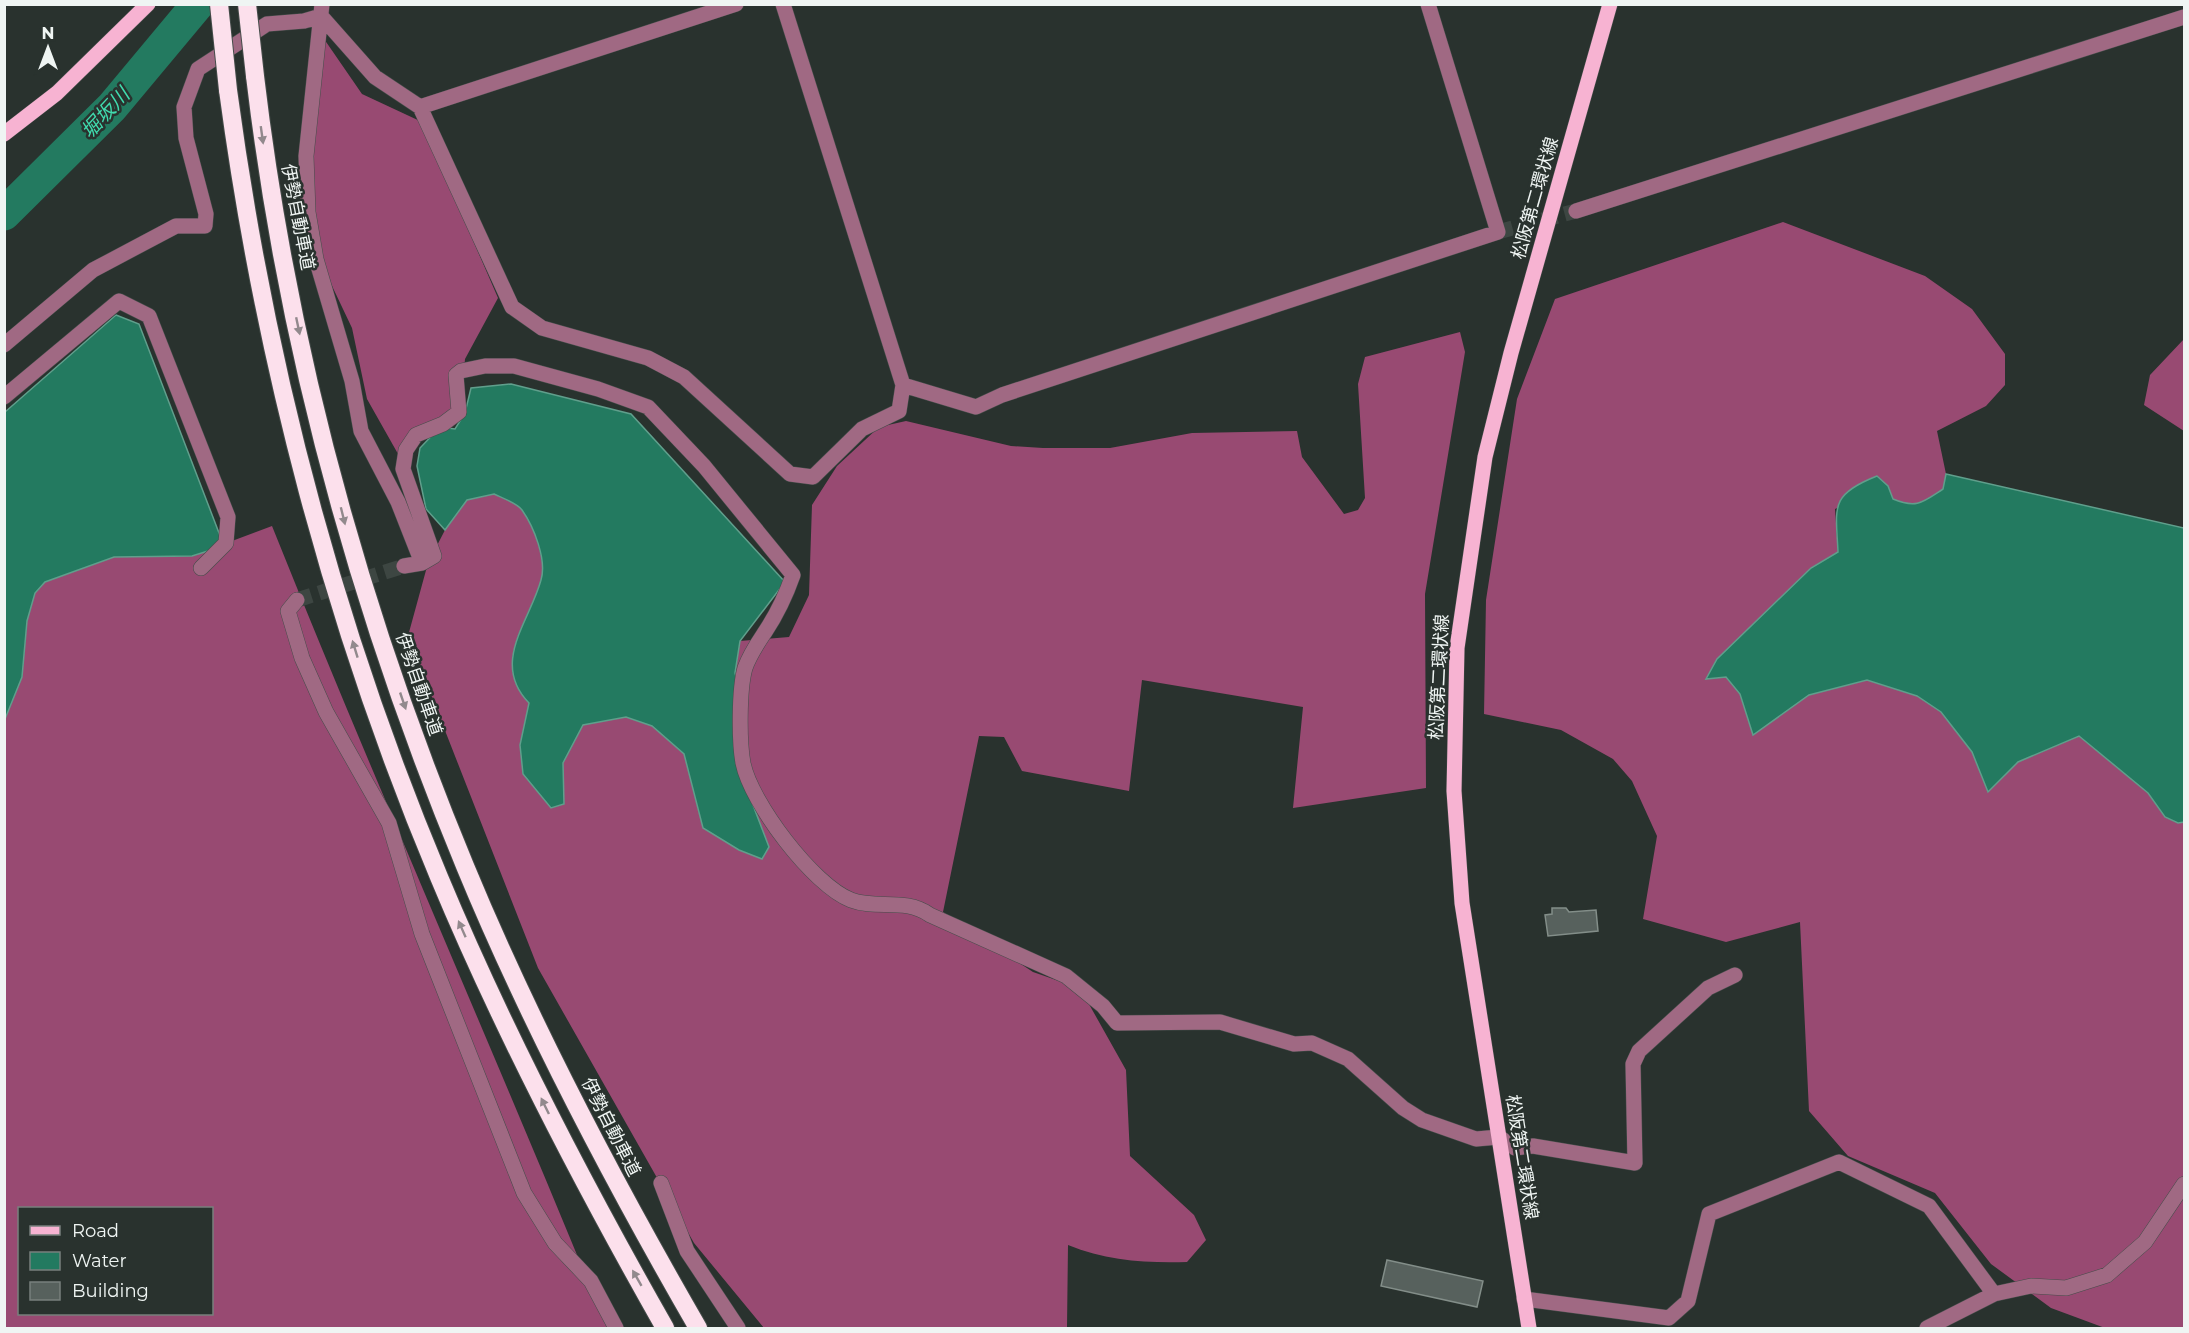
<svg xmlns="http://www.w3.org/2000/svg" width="2189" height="1333" font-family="Montserrat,'Noto Sans JP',sans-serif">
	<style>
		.forest { fill: #984a72; fill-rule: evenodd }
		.water { fill: #237a60; stroke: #609f8c; stroke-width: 1.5 }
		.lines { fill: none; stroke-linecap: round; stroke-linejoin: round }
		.river { stroke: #237a60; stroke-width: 33 }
		.building { fill: #57615d; stroke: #838e89; stroke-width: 1.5 }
		.minor-tunnel { stroke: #3d4642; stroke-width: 15; stroke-dasharray: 15 8; stroke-linecap: butt }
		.minor-casing { stroke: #454d4a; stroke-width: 16 }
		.major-casing { stroke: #454d4a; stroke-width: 16 }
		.highway-casing { stroke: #454d4a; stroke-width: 20 }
		.minor { stroke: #a06983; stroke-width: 15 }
		.major { stroke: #f7b3d2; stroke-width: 15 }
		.highway { stroke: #fce0ec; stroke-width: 18 }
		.highway-bridge-casing { stroke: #454d4a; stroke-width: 20; stroke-linecap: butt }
		.highway-bridge { stroke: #fce0ec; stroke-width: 18 }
		.oneway { fill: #92898d }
		.labels { text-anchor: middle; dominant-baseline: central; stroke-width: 5; stroke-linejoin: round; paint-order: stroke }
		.street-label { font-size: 18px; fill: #eff5f3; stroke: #29322e }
		.water-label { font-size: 20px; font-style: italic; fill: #40dbae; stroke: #29322e }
	</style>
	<rect width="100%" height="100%" fill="#29322e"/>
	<!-- forest -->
	<path class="forest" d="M322,36L362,94L422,122L498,298L465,359L461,401L419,438L402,461L367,399L352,328L314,248L305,206Z
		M1783,222L1925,276L1972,309L2005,354V385L1986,406L1937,431L1946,474L1944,489C1923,502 1917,510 1893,499L1888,486L1835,509L1838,552L1811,568L1707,679L1726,677L1740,694L1753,734L1809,695L1867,680L1917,696L1941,712L1972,752L1988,792L2018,762L2079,736L2148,793L2165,817L2178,823L2184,822V1328H2105L2051,1308L1991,1264L1935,1193L1848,1156L1809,1111L1800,922L1726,942L1643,919L1657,836L1632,781L1613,759L1561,730L1484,714L1486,600L1517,399L1555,299Z
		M1460,332L1465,352L1425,594L1426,788L1293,808L1303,707L1142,680L1129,791L1022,771L1004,737L979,736L943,912L1033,972L1062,982L1085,997L1126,1070L1130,1156L1194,1215L1206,1240L1187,1262C1145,1263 1107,1261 1068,1245L1067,1328H764L694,1243L538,968L408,636L428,563L445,530L467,500L494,494C502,498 517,503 522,510C534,527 547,560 541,580C530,620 490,663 529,703L520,745L563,763L583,725L626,717L652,726L684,754L703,828L745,784L742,700L735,673L740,641L789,637L809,595L812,505L837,466L879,427L906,421L1011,446L1043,448H1110L1192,433L1297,431L1302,457L1344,514L1358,510L1365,498L1358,384L1365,357Z
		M2184,339V431L2144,405L2150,375Z
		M272,526C380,795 498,1060 607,1328H5L4,719L22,677L27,621L35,593L45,582L114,557L192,556ZM20,1208H212V1314H20Z"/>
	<!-- water -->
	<path class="water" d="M116,315L139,324L224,546L192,556L114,557L45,582L35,593L27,621L22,677L5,719V412Z
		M511,384L631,414L785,582L740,641L735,673L742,700L745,784L769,847L762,859L739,850L703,828L684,754L652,726L626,717L583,725L563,763L564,804L551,808L523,774L520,745L529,703C490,663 530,621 541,580C547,560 534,527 522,510C517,503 502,498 494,494L467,500L445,530L426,509L417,466L420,448L440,427L455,429L465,413L471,388Z
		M1946,474L2184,528V822L2178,823L2165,817L2148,793L2079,736L2018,762L1988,792L1972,752L1941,712L1917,696L1867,680L1809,695L1753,735L1740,694L1726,677L1706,679L1717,659L1811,568L1838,552C1836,507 1829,495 1877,476L1888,486L1893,499C1917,509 1923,502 1943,489Z"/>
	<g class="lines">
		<!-- river -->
		<path class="river" d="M4,214L112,107L198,4"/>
	</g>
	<!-- building -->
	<path class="building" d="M1552,908H1566L1569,912L1596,910L1598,931L1548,936L1545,915L1552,914Z
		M1387,1260L1483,1281L1477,1307L1381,1286Z"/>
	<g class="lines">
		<!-- minor-tunnel -->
		<path class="minor-tunnel" d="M1498,232L1576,211
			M297,600L404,566"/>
		<!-- minor casing -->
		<g class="minor-casing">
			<path id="minor" d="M322,4L306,156L308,212L316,259L352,381L361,431L398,502L422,563L404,566
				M321,16L375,77L420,107L512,307L542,328L648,358L684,377L790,474L813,477L862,429L899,411L903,385L783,4
				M420,107L736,4
				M1576,211L2184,17
				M4,345L93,270L176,226H205L206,214L186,138L184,107L198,69L267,24L304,21L321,16
				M903,385L976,407L1002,395L1498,232L1428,4
				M4,397L119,301L149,316L228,517L226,543L201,568
				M422,563L434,556L403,469L406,450L416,435L443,424L459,412L456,375L461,371L485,366H514L598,389L648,407L704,466L793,575C786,595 777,614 765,632C757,644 750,654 745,668C739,689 739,741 743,763C751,803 813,885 851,900C877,910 905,897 930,915L1066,976L1103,1006L1117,1023L1220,1022L1294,1044L1312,1043L1348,1059L1403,1108L1422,1120L1476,1139L1499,1137L1515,1148L1533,1146L1635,1163L1633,1064L1639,1051L1708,988L1735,975
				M297,600L288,611L302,658L326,712L389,823L422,934L524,1193L555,1243L591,1281L616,1328
				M661,1183L687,1251L738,1328
				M1524,1299L1669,1318L1688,1301L1709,1214L1839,1162L1929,1206L1994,1294
				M1927,1328L1994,1294L2031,1286L2066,1288L2107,1275L2145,1242L2184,1184"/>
		</g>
		<!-- major casing -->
		<g class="major-casing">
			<path id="major" d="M4,134L57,93L148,4
				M1529,1328L1462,903L1454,791L1457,648L1485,457L1511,353L1610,4"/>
		</g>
		<!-- highway casing -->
		<g class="highway-casing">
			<path id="highway" d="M255,76C287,347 361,615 465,866C531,1026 612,1179 698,1328
				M228,90C264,359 334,627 439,877C504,1033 582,1182 665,1328"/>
		</g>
		<!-- minor -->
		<use href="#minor" class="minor"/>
		<!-- major -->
		<use href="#major" class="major"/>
		<!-- highway -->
		<use href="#highway" class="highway"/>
		<!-- highway-bridge casing -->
		<g class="highway-bridge-casing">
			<path id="highway-bridge" d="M219,4L228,90
				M247,4L255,76"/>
		</g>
		<!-- highway-bridge -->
		<use href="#highway-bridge" class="highway-bridge"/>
	</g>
	<!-- one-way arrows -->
	<defs><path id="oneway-solid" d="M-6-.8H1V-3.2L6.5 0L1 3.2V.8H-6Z" transform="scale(1.5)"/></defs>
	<g class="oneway">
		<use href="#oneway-solid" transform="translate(262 135) rotate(82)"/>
		<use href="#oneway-solid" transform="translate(298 326) rotate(78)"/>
		<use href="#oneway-solid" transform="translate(343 516) rotate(76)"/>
		<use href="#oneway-solid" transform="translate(355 649) rotate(-107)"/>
		<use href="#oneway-solid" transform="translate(403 701) rotate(71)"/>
		<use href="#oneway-solid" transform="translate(462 929) rotate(-114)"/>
		<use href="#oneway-solid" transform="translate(545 1106) rotate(-116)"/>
		<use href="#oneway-solid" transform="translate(637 1278) rotate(-120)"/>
	</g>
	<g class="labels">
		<!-- street labels -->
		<g class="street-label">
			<text transform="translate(1535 198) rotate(-74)">松阪第二環状線</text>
			<text transform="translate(298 217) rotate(79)">伊勢自動車道</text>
			<text transform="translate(1439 677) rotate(-87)">松阪第二環状線</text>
			<text transform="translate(419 684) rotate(71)">伊勢自動車道</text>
			<text transform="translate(611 1127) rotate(63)">伊勢自動車道</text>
			<text transform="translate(1522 1157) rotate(81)">松阪第二環状線</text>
		</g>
		<!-- water labels -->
		<g class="water-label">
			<text transform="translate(105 113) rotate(-47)">堀坂川</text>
		</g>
	</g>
	<!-- border -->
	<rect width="2189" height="1333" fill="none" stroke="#eff5f3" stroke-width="12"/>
	<!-- legend -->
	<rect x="18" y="1207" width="195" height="108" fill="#29322e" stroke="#78807d" stroke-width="1.5"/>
	<rect x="30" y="1226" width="30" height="9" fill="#f7b3d2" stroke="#78807d" stroke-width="1.5"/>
	<text x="72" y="1237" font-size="18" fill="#eff5f3">Road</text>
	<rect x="30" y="1252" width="30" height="18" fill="#237a60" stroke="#78807d" stroke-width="1.5"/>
	<text x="72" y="1267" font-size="18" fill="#eff5f3">Water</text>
	<rect x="30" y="1282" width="30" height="18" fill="#57615d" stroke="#78807d" stroke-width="1.5"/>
	<text x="72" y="1297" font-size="18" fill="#eff5f3">Building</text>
	<!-- north arrow -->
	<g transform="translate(48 48)" stroke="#29322e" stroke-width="4.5" paint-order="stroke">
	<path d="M0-4.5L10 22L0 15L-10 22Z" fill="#eff5f3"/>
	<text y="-9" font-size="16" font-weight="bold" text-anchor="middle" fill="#eff5f3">N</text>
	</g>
</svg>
